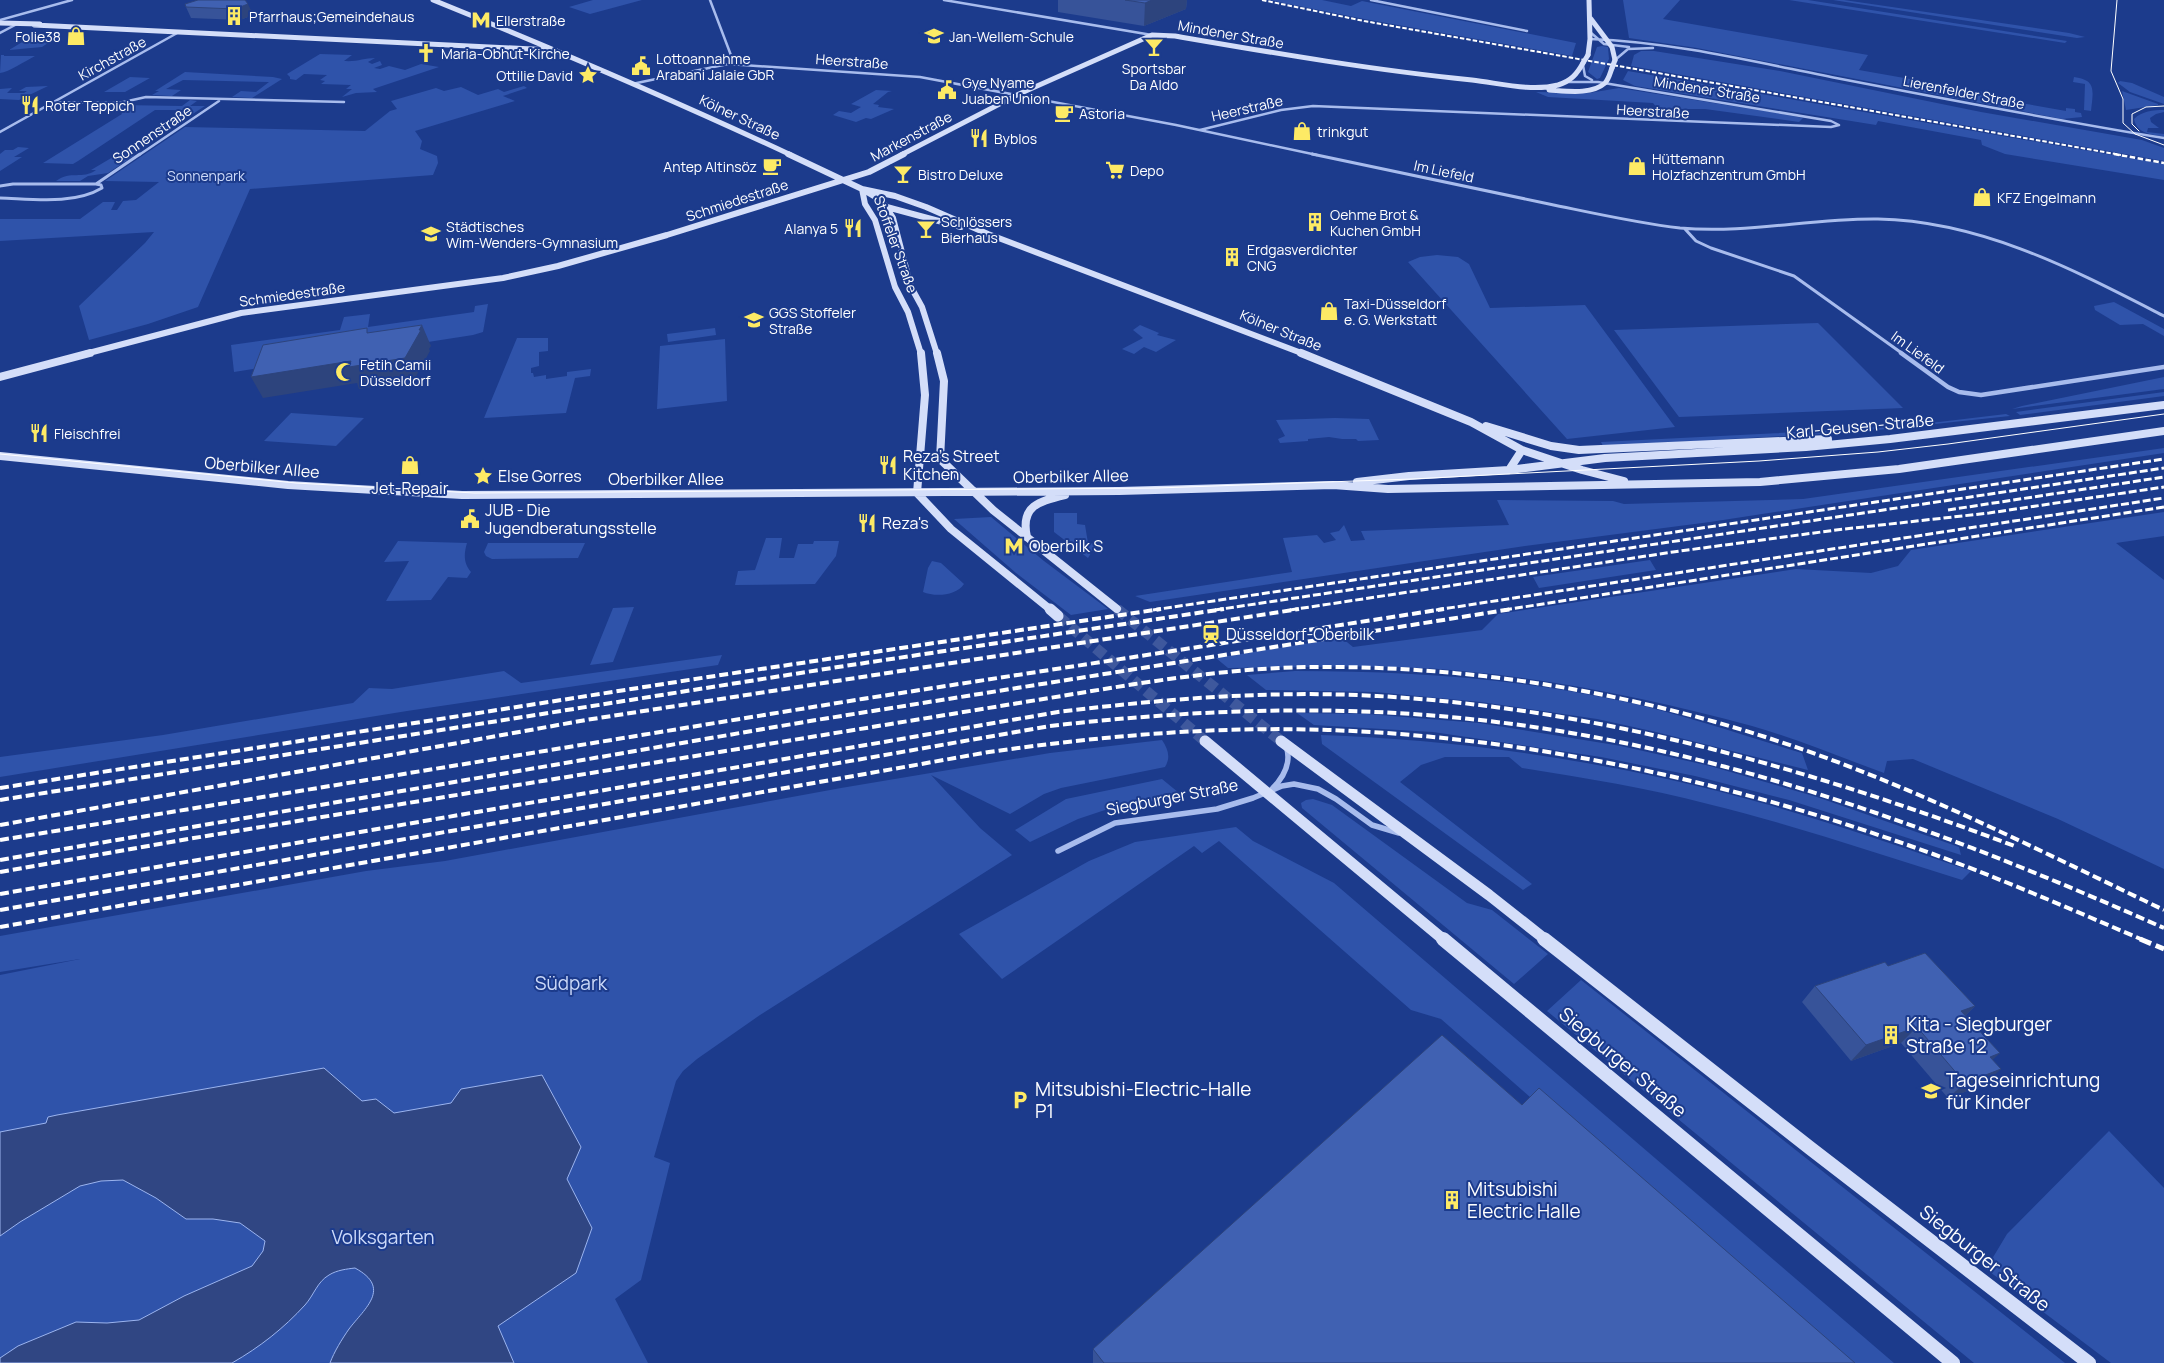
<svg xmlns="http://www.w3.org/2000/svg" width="2164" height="1363" font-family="Manrope,sans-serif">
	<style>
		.green { fill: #2f53aa }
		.water { fill: #304683; stroke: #9bb4ef }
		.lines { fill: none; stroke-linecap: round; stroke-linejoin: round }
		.secondary-tunnel-far1 { stroke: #3e589d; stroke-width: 8; stroke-dasharray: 8 4.5; stroke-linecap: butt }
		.secondary-tunnel { stroke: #3e589d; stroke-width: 11; stroke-dasharray: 11 5.5; stroke-linecap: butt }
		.street-far3 { stroke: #a8bced; stroke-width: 2.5 }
		.street-far2 { stroke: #a8bced; stroke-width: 3 }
		.street-far1 { stroke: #a8bced; stroke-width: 4.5 }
		.street { stroke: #a8bced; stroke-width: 5.5 }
		.secondary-far4 { stroke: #d4def9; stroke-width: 5 }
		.secondary-far3 { stroke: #d4def9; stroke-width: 6 }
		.secondary-far2 { stroke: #d4def9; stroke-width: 8 }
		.secondary-far1 { stroke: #d4def9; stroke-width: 11 }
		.secondary { stroke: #d4def9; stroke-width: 14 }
		.tram { stroke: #fff; stroke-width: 1 }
		.rail-far4 { stroke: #fff; stroke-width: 2; stroke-dasharray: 4.5 2; stroke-linecap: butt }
		.rail-far3 { stroke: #fff; stroke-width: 2.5; stroke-dasharray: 5.5 2.5; stroke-linecap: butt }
		.rail-far2 { stroke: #fff; stroke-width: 3; stroke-dasharray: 8 3; stroke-linecap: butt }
		.rail-far1 { stroke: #fff; stroke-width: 4; stroke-dasharray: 9 4; stroke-linecap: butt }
		.rail { stroke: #fff; stroke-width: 5; stroke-dasharray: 12 5; stroke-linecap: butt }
		.secondary-bridge { stroke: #d4def9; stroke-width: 5 }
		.wall { fill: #375399 }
		.shaded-wall { fill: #2d447d }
		.building { fill: #4061b2; stroke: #2d447d }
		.labels { text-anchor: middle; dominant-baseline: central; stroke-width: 4; stroke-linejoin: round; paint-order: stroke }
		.far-poi-label { font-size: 14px; fill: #fff; stroke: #1c3b8c; text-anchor: start }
		.far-street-label { font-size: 14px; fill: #fff; stroke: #1c3b8c }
		.far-park-label { font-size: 14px; fill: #cddaf9; stroke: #1c3b8c }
		.street-label { font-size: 16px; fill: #fff; stroke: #1c3b8c }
		.poi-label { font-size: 16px; fill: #fff; stroke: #1c3b8c; text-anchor: start }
		.near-park-label { font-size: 19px; fill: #cddaf9; stroke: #1c3b8c }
		.near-poi-label { font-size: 19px; fill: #fff; stroke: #1c3b8c; text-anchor: start }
		.near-street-label { font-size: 19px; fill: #fff; stroke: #1c3b8c }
	</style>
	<rect width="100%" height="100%" fill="#1c3b8c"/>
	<!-- green -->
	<path class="green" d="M593,0H642L590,14L569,7Z
		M1269,0H1322L1351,6L1362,1L1576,43L1572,56L1364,19Z
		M1623,0H1680L1663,19L1868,55L1859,70L1989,93L1987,97L2066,111V108L2075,109V112L2081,113L2082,117L2062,119L1697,48L1629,38Z
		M1789,0H1808L2067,41L2065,43Z
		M1833,0H1844L2069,33L2085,37L2077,38Z
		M27,36L39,38L36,41H51L42,47L9,50L24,41L22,39Z
		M1602,46L1608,47L1609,59L1600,78L1597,79L1588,72L1597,47Z
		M1641,51H1654L1780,71L1981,112L2142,140L2164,148V161L1631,66L1634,55Z
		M320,54L352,55L344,61C357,62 364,58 375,58L368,62L372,64L380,61L382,65L374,68L380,69L389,66L405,70L421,64L439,67L373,89L377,92L356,93L342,97L352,89H346L351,85L321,84L325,81L320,80L327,75L304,74L296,80L290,79V77L287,74Z
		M1,55H4V56H35C25,61 9,72 0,73Z
		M1628,71L2164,164V180L2005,154L1982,145L1981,140L1878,121L1876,125L1635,86L1623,80Z
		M185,72L273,77L282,79L252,98L232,97L241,91L256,92L269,82L183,80L166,89L181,90L172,96L152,95L159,91H155Z
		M130,77L150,78L125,92H104Z
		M2074,77C2097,80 2093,91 2091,111L2084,110L2085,84L2073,82Z
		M2120,81L2132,83L2164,97V104L2130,92L2118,83Z
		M48,86L19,100L0,99V89L12,88L7,93H24L27,91H19L26,87Z
		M524,86L527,88L503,96L515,101L415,131L422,141L420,149L437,156L438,163L433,175L250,189L198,307L148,324L89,340L79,306L145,243L154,232L0,241V219H80L103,202H115L111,210H117L123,201L136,200L159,182L105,181L185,127L365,131L390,111L397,109L391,101L436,88L444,91L461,87L478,95L498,89L504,92Z
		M1619,88L1777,113L1803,118L1799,122L1705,109H1658L1653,103L1548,97L1536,92L1589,93Z
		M876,90L892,91L888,92L873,104L879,105L878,107L894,109L871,119L866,118L856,122L833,115L839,111L851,113L861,107L851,104Z
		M2122,91L2158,104V105L2126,110Z
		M190,100L197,101L190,106H205L188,117H175L184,110H155L78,161L73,164L43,163L122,114L118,107L121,105L182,106Z
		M2164,110V112L2156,114L2150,118L2151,122L2159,128H2148L2147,132L2164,134V137C2151,134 2137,134 2134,119C2142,111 2153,110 2164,110Z
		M18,147L29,148L14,157H22L0,171V154L5,150H13Z
		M118,154L135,155L108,173L88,176L80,181H56C71,170 82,180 96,170H91Z
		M1437,255L1458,257L1469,264L1490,308L1585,305L1675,427L1567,439L1408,262L1420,257Z
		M2114,302L2164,329V336L2143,324L2120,325L2095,310L2094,306Z
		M488,304L483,332L473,335L234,372L231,345L340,330L344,317L370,314L368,327L474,312L475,306Z
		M1818,323L1903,408L1679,417L1614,330Z
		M1140,325L1159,333L1157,335L1176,340L1156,352L1144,347L1134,354L1122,349L1143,338L1133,330Z
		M715,328L716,335L668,342L667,334Z
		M517,338H548V351L539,352V366L531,368V373H533L534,377L546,375V379L567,376V372L591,369L590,376L575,378L566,413L484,418Z
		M725,339L727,401L657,409L660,346Z
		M2164,377V389L2012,409L2022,406Z
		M2164,392V396L2020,415L2016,412Z
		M291,413L364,418L336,446L264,441Z
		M2006,414L2010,416L1878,430L1863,428L1939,422Z
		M1335,418L1369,419L1379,440L1358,441L1356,439H1342L1329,437L1308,439V441L1280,443L1278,439L1285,436L1276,420Z
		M1840,430H1856L1858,432L1603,446L1601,442Z
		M2164,448V453L1710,522L1525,546L1150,602L1135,596L1292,572L1283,538L1317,535L1324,543L1336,540L1330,533L1339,531L1344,525L1351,541L1365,540L1361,531L1509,525L1497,500L1613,501L1624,504L1803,499Z
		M2164,512V536L2116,543L2164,580V869L2058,819L1913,759L1887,761L1884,773C1840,757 1797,739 1752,726C1657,700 1560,680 1462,671C1384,663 1306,668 1228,668L1216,658L1342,638L1353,647L1482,630L1498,614L1796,569L1871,573L1898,566L1911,550Z
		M1054,513H1077V524L1085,525L1088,543H1097L1088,558L1054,532Z
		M991,517L1044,561L1108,609L1071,615L1016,573L954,519Z
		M766,538H782L779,558H794L798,544H813L814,541H839L836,556L815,584L735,585L738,571L755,570Z
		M398,541L467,543C464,553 463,563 471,572L467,578L448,577L431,600L386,601L409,561L384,562Z
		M488,543H585L578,558L492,559L486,556L484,552Z
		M1650,560L1656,570L1539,588L1533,577Z
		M932,561L941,563L964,584C956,596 935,597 923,592L928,568Z
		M634,607L613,662L590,665L613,608Z
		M722,655L718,665L407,711L0,777V757L163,735L353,703L369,688L392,689L504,671L521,683Z
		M1295,671C1408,671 1520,678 1631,703C1688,716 1745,736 1802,753L1808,770L1656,732L1597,719L1481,702L1375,692L1266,690L1247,675Z
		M1297,713L1367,714L1479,723L1621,746L1710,766L1817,797L1959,847L1961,855L1789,800L1695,776L1601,757L1433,732L1314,725Z
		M1321,735C1469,740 1620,763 1762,803C1832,823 1902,847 1971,871L1962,880C1878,854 1794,825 1708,804C1647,788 1584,778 1522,768L1509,757H1445L1421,765L1400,782L1532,884L1523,890L1322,744Z
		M1162,740C1168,749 1171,757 1165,767L1061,788L1044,794L1010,814L931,775L980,828L1012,855L760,1015L697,1059L683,1071L676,1081L654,1157L670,1163L641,1280L615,1299L648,1363H0V975L80,959L0,972V936L366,871L445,861L841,788L1050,753Z
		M1162,779L1184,797L1117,806L1078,819L1030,842L1015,830L1066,799Z
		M1313,799L1332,805L1467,903L1492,910L1548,954L1514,984L1302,808L1301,803L1306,800Z
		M1236,827L1253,841L1334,883L1894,1363H1833L1441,1019L1411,1010L1219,841L1202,853L1194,846L1002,979L959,934L1089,861L1135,842Z
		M1581,980L2065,1363H1974L1547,1011Z
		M2109,1131L2164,1188V1363H2111L1986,1269L2007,1234Z"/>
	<!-- water -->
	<path class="water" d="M324,1068L362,1101L376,1099L394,1113L451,1103L461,1089L542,1075L581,1147L567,1179L592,1228L576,1273L498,1326L514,1363H330C334,1352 342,1339 349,1329C365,1308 392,1288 355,1268C347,1269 337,1270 329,1275C317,1282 314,1295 305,1305C284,1328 260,1347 232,1363H0V1358L18,1346L76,1322L107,1323L139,1320L184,1296L252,1266L263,1251L265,1241L240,1223L213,1219H186L156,1198L123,1180L101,1181L80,1186L20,1222L0,1236V1132L46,1123L48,1117L57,1115Z"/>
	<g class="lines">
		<!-- secondary-tunnel-far1 -->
		<path class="secondary-tunnel-far1" d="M1117,609L1119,610"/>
		<!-- secondary-tunnel -->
		<path class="secondary-tunnel" d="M1117,609L1281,741
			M1058,616L1205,741"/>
		<!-- street-far3 -->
		<path class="street-far3" d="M710,0L732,58L728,64
			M944,0L1152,35
			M1371,0L1527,31
			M0,20L72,0
			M1590,32L1604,44L1629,47
			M0,33L17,24
			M1590,39C1673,42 1755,62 1836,78C1945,99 2054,120 2164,138
			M1615,60L1628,49L1653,48
			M1583,65L1585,76L1592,80
			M632,84L728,64L920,77L1176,125L1317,155
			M54,102L119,103L146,97L344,102
			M1200,130L1281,110L1313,106L1831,127L1839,125L1831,121L1598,82H1567
			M0,132L179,32
			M139,155L219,101"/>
		<!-- street-far2 -->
		<path class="street-far2" d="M1312,154C1391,171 1470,188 1549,204C1593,213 1636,223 1680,228C1747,234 1811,218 1878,219C1982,221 2074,270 2164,316
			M96,184L140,154
			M0,186L13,184H96L101,185L102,188C74,205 32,199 0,198
			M1685,229L1696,241L1711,248L1794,276L1903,354"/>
		<!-- street-far1 -->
		<path class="street-far1" d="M1901,353L1948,387L1959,392L1981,395L2164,367"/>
		<!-- street -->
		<path class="street" d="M1272,789C1283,778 1291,765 1287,749
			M1058,851L1115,823L1217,809L1253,798L1282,786L1294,784L1318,789L1336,799L1372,825L1399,833"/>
		<!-- secondary-far4 -->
		<path class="secondary-far4" d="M433,0C554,49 673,100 791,155
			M1591,19L1612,47L1615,60
			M0,23L40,24
			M34,25L552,50
			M1588,55L1590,39L1589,0
			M1549,90C1566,91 1592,95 1605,83C1609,79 1610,73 1612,68
			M901,155L1019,94L1152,35L1175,36C1274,53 1372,70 1472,80C1499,83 1531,92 1558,85C1571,81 1577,74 1583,63"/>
		<!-- secondary-far3 -->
		<path class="secondary-far3" d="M788,154L862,189L895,196L926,207L988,234L1304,354
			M862,189L865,204L875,220L895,287L908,312L921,354
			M867,192L882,201L893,218L911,287L922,307L937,354
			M883,206L961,227
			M85,354L241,313L503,278L558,266L667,235L869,172L904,154"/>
		<!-- secondary-far2 -->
		<path class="secondary-far2" d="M937,353L944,381L940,459L993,510L1117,609
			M1301,353L1471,422L1522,450L1582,470L1624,481
			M0,377L90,353
			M1486,426L1551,446L1579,450L1828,439
			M0,456L288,485L462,495L1119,491L1333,485L1388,489L1760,482L1899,469L2164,431
			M1509,470L1522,450
			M1357,482L1409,476L1509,470L1605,458L1806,447L1890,439L2164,405
			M917,493L925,395L921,353
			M917,493L951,529L1051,610
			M1027,537C1020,506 1039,501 1065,495"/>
		<!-- secondary-far1 -->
		<path class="secondary-far1" d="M1050,609L1058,616
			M1205,741L1444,940
			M1281,741L1489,895L1546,940"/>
		<!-- secondary -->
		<path class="secondary" d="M1443,939L1953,1363
			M1544,939L1810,1148L2089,1363"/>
		<!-- tram -->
		<path class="tram" d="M2117,0L2111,71L2123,99V123L2135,134L2164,145
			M2139,131L2132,124V114L2146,107L2164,106
			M0,454L296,483L474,493L1157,488L1412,479L1759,461L1878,452L1948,444L2164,414"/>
		<!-- rail-far4 -->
		<path class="rail-far4" d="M1262,0L1364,21L2121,155"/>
		<!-- rail-far3 -->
		<path class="rail-far3" d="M2114,154L2164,163"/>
		<!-- rail-far2 -->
		<path class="rail-far2" d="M1948,510L2164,477
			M1153,610L2164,459
			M1215,610L2164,468
			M1290,610L1673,552L1836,530L1989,513L2164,487
			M1436,610L2164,498
			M1504,610L2164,507"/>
		<!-- rail-far1 -->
		<path class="rail-far1" d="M0,788L708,677L1161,609
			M0,800L838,667L1224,609
			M0,825L586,720L1299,609
			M0,840L862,699L1444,609
			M0,860L810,721L1512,609
			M0,872L188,839L1135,684C1195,675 1256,667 1318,667C1496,666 1673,700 1840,763C1951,805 2057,859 2164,910
			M0,894L1058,712C1164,699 1271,690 1377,696C1598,708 1811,769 2017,847
			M0,910L1050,726C1190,710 1330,704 1470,719C1713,744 1943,830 2164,928
			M0,927L989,752C1102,736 1214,726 1328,730C1534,737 1740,784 1933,854C2004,880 2073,910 2143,940"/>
		<!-- rail -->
		<path class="rail" d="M2140,939L2164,949"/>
		<!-- secondary-bridge -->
		<path class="secondary-bridge" d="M1583,63L1588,55
			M1612,68L1615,60"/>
	</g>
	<!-- wall -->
	<path class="wall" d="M245,0L253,15L240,20L191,18L186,7Z
		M1058,0H1187L1186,9L1144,26L1058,12Z
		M1888,966L1975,1006L1965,1016L1993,1060L1984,1085L1948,1098L1901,1043L1851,1061L1802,1002L1815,986Z
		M1522,1105L1855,1363H1093V1349Z"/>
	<!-- shaded-wall -->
	<path class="shaded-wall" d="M1152,0H1187L1186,9L1144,26L1145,3Z
		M248,4L253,15L240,20L235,9Z
		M422,325L431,346L429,349L430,351L414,380L359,389L357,383L263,398L251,377L419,330Z
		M1975,1006L1959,1022L1961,1011Z
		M1917,1027L1901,1043L1851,1061L1866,1045Z
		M2000,1053L1983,1069L1990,1057Z
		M2001,1069L1984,1085L1948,1098L1965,1083Z"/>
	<!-- building -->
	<path class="building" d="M198,0H245L248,4L235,9L186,7L185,4Z
		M1125,0H1152L1145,3Z
		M422,325L419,330H421L405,358L349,367L351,361L251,377L263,345L367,328V333Z
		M1925,953L1975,1006L1961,1011L2000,1053L1990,1057L2001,1069L1965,1083L1917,1027L1866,1045L1815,986L1885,962L1888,966Z
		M1442,1035L1522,1105L1539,1088L1855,1363H1104L1093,1349Z"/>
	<!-- icons -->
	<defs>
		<g id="building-bare" transform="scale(1.5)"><path d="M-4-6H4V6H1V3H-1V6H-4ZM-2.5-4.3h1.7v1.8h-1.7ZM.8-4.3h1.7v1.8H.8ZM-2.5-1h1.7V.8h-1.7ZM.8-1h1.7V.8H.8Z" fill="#fdea65" stroke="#1c3b8c" stroke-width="2.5" paint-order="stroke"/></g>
		<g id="metro-bare" transform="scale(1.5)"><path d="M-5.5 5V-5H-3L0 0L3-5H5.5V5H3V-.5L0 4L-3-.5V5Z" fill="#fdea65" stroke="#1c3b8c" stroke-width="2.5" paint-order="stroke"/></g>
		<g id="shop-bare" transform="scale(1.5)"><path d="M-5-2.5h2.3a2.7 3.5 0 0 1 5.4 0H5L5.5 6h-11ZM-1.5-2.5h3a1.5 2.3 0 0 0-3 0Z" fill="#fdea65" stroke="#1c3b8c" stroke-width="2.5" paint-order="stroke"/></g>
		<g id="school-bare" transform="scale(1.5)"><path d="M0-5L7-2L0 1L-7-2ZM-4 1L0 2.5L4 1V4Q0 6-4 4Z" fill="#fdea65" stroke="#1c3b8c" stroke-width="2.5" paint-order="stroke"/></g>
		<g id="bar-bare" transform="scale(1.5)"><path d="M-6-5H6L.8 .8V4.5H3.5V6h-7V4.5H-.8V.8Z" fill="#fdea65" stroke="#1c3b8c" stroke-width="2.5" paint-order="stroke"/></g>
		<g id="church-bare" transform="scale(1.5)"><path d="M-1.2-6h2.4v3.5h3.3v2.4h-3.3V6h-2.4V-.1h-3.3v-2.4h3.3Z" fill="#fdea65" stroke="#1c3b8c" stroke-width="2.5" paint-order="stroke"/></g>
		<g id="civic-bare" transform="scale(1.5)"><path d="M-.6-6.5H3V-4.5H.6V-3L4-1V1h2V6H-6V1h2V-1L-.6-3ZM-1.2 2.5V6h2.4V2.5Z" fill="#fdea65" stroke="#1c3b8c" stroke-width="2.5" paint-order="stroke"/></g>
		<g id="sight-bare" transform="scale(1.5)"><path d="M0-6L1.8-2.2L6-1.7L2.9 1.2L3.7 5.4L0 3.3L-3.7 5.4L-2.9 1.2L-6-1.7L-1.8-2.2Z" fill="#fdea65" stroke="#1c3b8c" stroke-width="2.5" paint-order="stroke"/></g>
		<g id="restaurant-bare" transform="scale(1.5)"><path d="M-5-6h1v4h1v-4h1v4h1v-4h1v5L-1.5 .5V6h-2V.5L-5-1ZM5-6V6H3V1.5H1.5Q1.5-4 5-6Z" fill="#fdea65" stroke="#1c3b8c" stroke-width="2.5" paint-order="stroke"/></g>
		<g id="cafe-bare" transform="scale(1.5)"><path d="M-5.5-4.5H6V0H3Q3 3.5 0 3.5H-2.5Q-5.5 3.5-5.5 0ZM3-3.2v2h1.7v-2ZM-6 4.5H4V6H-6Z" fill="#fdea65" stroke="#1c3b8c" stroke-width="2.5" paint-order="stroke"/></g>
		<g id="supermarket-bare" transform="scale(1.5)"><path d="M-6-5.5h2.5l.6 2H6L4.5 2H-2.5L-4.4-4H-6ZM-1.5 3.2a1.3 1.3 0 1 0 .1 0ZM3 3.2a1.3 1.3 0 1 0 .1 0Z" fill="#fdea65" stroke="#1c3b8c" stroke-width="2.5" paint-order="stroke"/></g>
		<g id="mosque-bare" transform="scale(1.5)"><path d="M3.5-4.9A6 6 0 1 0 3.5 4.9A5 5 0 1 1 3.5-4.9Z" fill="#fdea65" stroke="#1c3b8c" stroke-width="2.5" paint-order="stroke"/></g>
		<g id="station-bare" transform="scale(1.5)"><path d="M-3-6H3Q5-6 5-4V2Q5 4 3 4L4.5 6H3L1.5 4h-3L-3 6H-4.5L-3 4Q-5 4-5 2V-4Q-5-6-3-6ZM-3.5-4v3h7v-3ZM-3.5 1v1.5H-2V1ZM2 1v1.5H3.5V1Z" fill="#fdea65" stroke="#1c3b8c" stroke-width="2.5" paint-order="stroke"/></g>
		<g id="parking-bare" transform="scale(1.5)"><path d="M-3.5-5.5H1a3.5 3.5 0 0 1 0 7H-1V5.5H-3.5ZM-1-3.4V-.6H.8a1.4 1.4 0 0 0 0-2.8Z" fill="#fdea65" stroke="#1c3b8c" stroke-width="2.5" paint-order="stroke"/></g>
	</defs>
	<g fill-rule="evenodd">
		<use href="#building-bare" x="234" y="16"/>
		<use href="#metro-bare" x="481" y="20"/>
		<use href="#shop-bare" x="76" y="36"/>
		<use href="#school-bare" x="934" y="36"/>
		<use href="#bar-bare" x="1154" y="47"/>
		<use href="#church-bare" x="426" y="53"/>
		<use href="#civic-bare" x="641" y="66"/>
		<use href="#sight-bare" x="588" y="75"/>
		<use href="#civic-bare" x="947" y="90"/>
		<use href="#restaurant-bare" x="30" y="105"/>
		<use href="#cafe-bare" x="1064" y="113"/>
		<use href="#shop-bare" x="1302" y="131"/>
		<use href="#restaurant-bare" x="979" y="138"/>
		<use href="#cafe-bare" x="772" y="166"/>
		<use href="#shop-bare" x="1637" y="166"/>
		<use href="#supermarket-bare" x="1115" y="170"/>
		<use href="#bar-bare" x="903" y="174"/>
		<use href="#shop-bare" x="1982" y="197"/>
		<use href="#building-bare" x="1315" y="222"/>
		<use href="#restaurant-bare" x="853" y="228"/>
		<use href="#bar-bare" x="926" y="229"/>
		<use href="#school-bare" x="431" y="234"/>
		<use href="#building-bare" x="1232" y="257"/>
		<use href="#shop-bare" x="1329" y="311"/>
		<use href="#school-bare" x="754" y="320"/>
		<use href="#mosque-bare" x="345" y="372"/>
		<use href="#restaurant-bare" x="39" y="433"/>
		<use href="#shop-bare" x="410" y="465"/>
		<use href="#restaurant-bare" x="888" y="465"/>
		<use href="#sight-bare" x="483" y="476"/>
		<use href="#civic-bare" x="470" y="519"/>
		<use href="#restaurant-bare" x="867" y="523"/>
		<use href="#metro-bare" x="1014" y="546"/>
		<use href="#station-bare" x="1211" y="634"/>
		<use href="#building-bare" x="1891" y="1035"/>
		<use href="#school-bare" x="1931" y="1091"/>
		<use href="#parking-bare" x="1020" y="1100"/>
		<use href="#building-bare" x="1452" y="1200"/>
	</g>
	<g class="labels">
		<!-- far-poi labels -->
		<g class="far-poi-label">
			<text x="249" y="16">Pfarrhaus;Gemeindehaus</text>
			<text x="496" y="20">Ellerstraße</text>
			<text x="61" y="36" text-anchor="end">Folie38</text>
			<text x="949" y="36">Jan-Wellem-Schule</text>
			<text x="441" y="53">Maria-Obhut-Kirche</text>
			<text x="656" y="58">Lottoannahme<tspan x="656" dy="16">Arabani Jalaie GbR</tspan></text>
			<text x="1154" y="68" text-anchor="middle">Sportsbar<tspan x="1154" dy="16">Da Aldo</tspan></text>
			<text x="573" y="75" text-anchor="end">Ottilie David</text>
			<text x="962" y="82">Gye Nyame<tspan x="962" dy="16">Juaben Union</tspan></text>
			<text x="45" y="105">Roter Teppich</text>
			<text x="1079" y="113">Astoria</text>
			<text x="1317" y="131">trinkgut</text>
			<text x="994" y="138">Byblos</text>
			<text x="1652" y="158">Hüttemann<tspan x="1652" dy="16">Holzfachzentrum GmbH</tspan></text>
			<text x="757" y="166" text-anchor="end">Antep Altinsöz</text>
			<text x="1130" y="170">Depo</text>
			<text x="918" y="174">Bistro Deluxe</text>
			<text x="1997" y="197">KFZ Engelmann</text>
			<text x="1330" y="214">Oehme Brot &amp;<tspan x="1330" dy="16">Kuchen GmbH</tspan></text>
			<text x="941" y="221">Schlössers<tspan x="941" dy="16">Bierhaus</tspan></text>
			<text x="446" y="226">Städtisches<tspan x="446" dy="16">Wim-Wenders-Gymnasium</tspan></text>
			<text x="838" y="228" text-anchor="end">Alanya 5</text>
			<text x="1247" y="249">Erdgasverdichter<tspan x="1247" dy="16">CNG</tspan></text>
			<text x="1344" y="303">Taxi-Düsseldorf<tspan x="1344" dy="16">e. G. Werkstatt</tspan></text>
			<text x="769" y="312">GGS Stoffeler<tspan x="769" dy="16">Straße</tspan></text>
			<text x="360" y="364">Fetih Camii<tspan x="360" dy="16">Düsseldorf</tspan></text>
			<text x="54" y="433">Fleischfrei</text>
		</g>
		<!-- far-street labels -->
		<g class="far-street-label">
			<text transform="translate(1231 34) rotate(10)">Mindener Straße</text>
			<text transform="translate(112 58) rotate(-29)">Kirchstraße</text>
			<text transform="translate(852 61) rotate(4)">Heerstraße</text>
			<text transform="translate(1707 89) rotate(9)">Mindener Straße</text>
			<text transform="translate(1964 92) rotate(11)">Lierenfelder Straße</text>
			<text transform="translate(1247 108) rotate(-13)">Heerstraße</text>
			<text transform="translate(1653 111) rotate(3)">Heerstraße</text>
			<text transform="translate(740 117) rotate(25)">Kölner Straße</text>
			<text transform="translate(152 134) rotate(-34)">Sonnenstraße</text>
			<text transform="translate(911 136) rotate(-28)">Markenstraße</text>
			<text transform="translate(1444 171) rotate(12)">Im Liefeld</text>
			<text transform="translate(737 200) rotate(-18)">Schmiedestraße</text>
			<text transform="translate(896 244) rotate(70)">Stoffeler Straße</text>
			<text transform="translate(292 294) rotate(-8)">Schmiedestraße</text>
			<text transform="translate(1281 330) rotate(22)">Kölner Straße</text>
			<text transform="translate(1918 352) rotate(36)">Im Liefeld</text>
		</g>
		<!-- far-park labels -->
		<g class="far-park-label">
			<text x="206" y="175">Sonnenpark</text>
		</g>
		<!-- street labels -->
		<g class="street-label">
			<text transform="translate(1860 426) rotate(-5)">Karl-Geusen-Straße</text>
			<text transform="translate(262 467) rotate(5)">Oberbilker Allee</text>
			<text transform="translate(1071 476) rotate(-1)">Oberbilker Allee</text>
			<text x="666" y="479">Oberbilker Allee</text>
			<text transform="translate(1172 797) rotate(-11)">Siegburger Straße</text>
		</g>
		<!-- poi labels -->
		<g class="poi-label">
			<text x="903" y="456">Reza's Street<tspan x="903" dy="18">Kitchen</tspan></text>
			<text x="498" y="476">Else Gorres</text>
			<text x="410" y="488" text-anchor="middle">Jet-Repair</text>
			<text x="485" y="510">JUB - Die<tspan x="485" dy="18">Jugendberatungsstelle</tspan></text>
			<text x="882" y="523">Reza's</text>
			<text x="1029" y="546">Oberbilk S</text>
			<text x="1226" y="634">Düsseldorf-Oberbilk</text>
		</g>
		<!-- near-park labels -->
		<g class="near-park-label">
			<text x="571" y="983">Südpark</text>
			<text x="383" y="1237">Volksgarten</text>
		</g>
		<!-- near-poi labels -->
		<g class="near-poi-label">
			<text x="1906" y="1024">Kita - Siegburger<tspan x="1906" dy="22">Straße 12</tspan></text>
			<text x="1946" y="1080">Tageseinrichtung<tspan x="1946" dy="22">für Kinder</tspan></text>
			<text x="1035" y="1089">Mitsubishi-Electric-Halle<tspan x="1035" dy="22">P1</tspan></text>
			<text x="1467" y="1189">Mitsubishi<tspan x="1467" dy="22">Electric Halle</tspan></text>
		</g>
		<!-- near-street labels -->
		<g class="near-street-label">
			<text transform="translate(1623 1062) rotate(40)">Siegburger Straße</text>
			<text transform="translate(1985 1258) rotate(38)">Siegburger Straße</text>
		</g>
	</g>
</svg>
